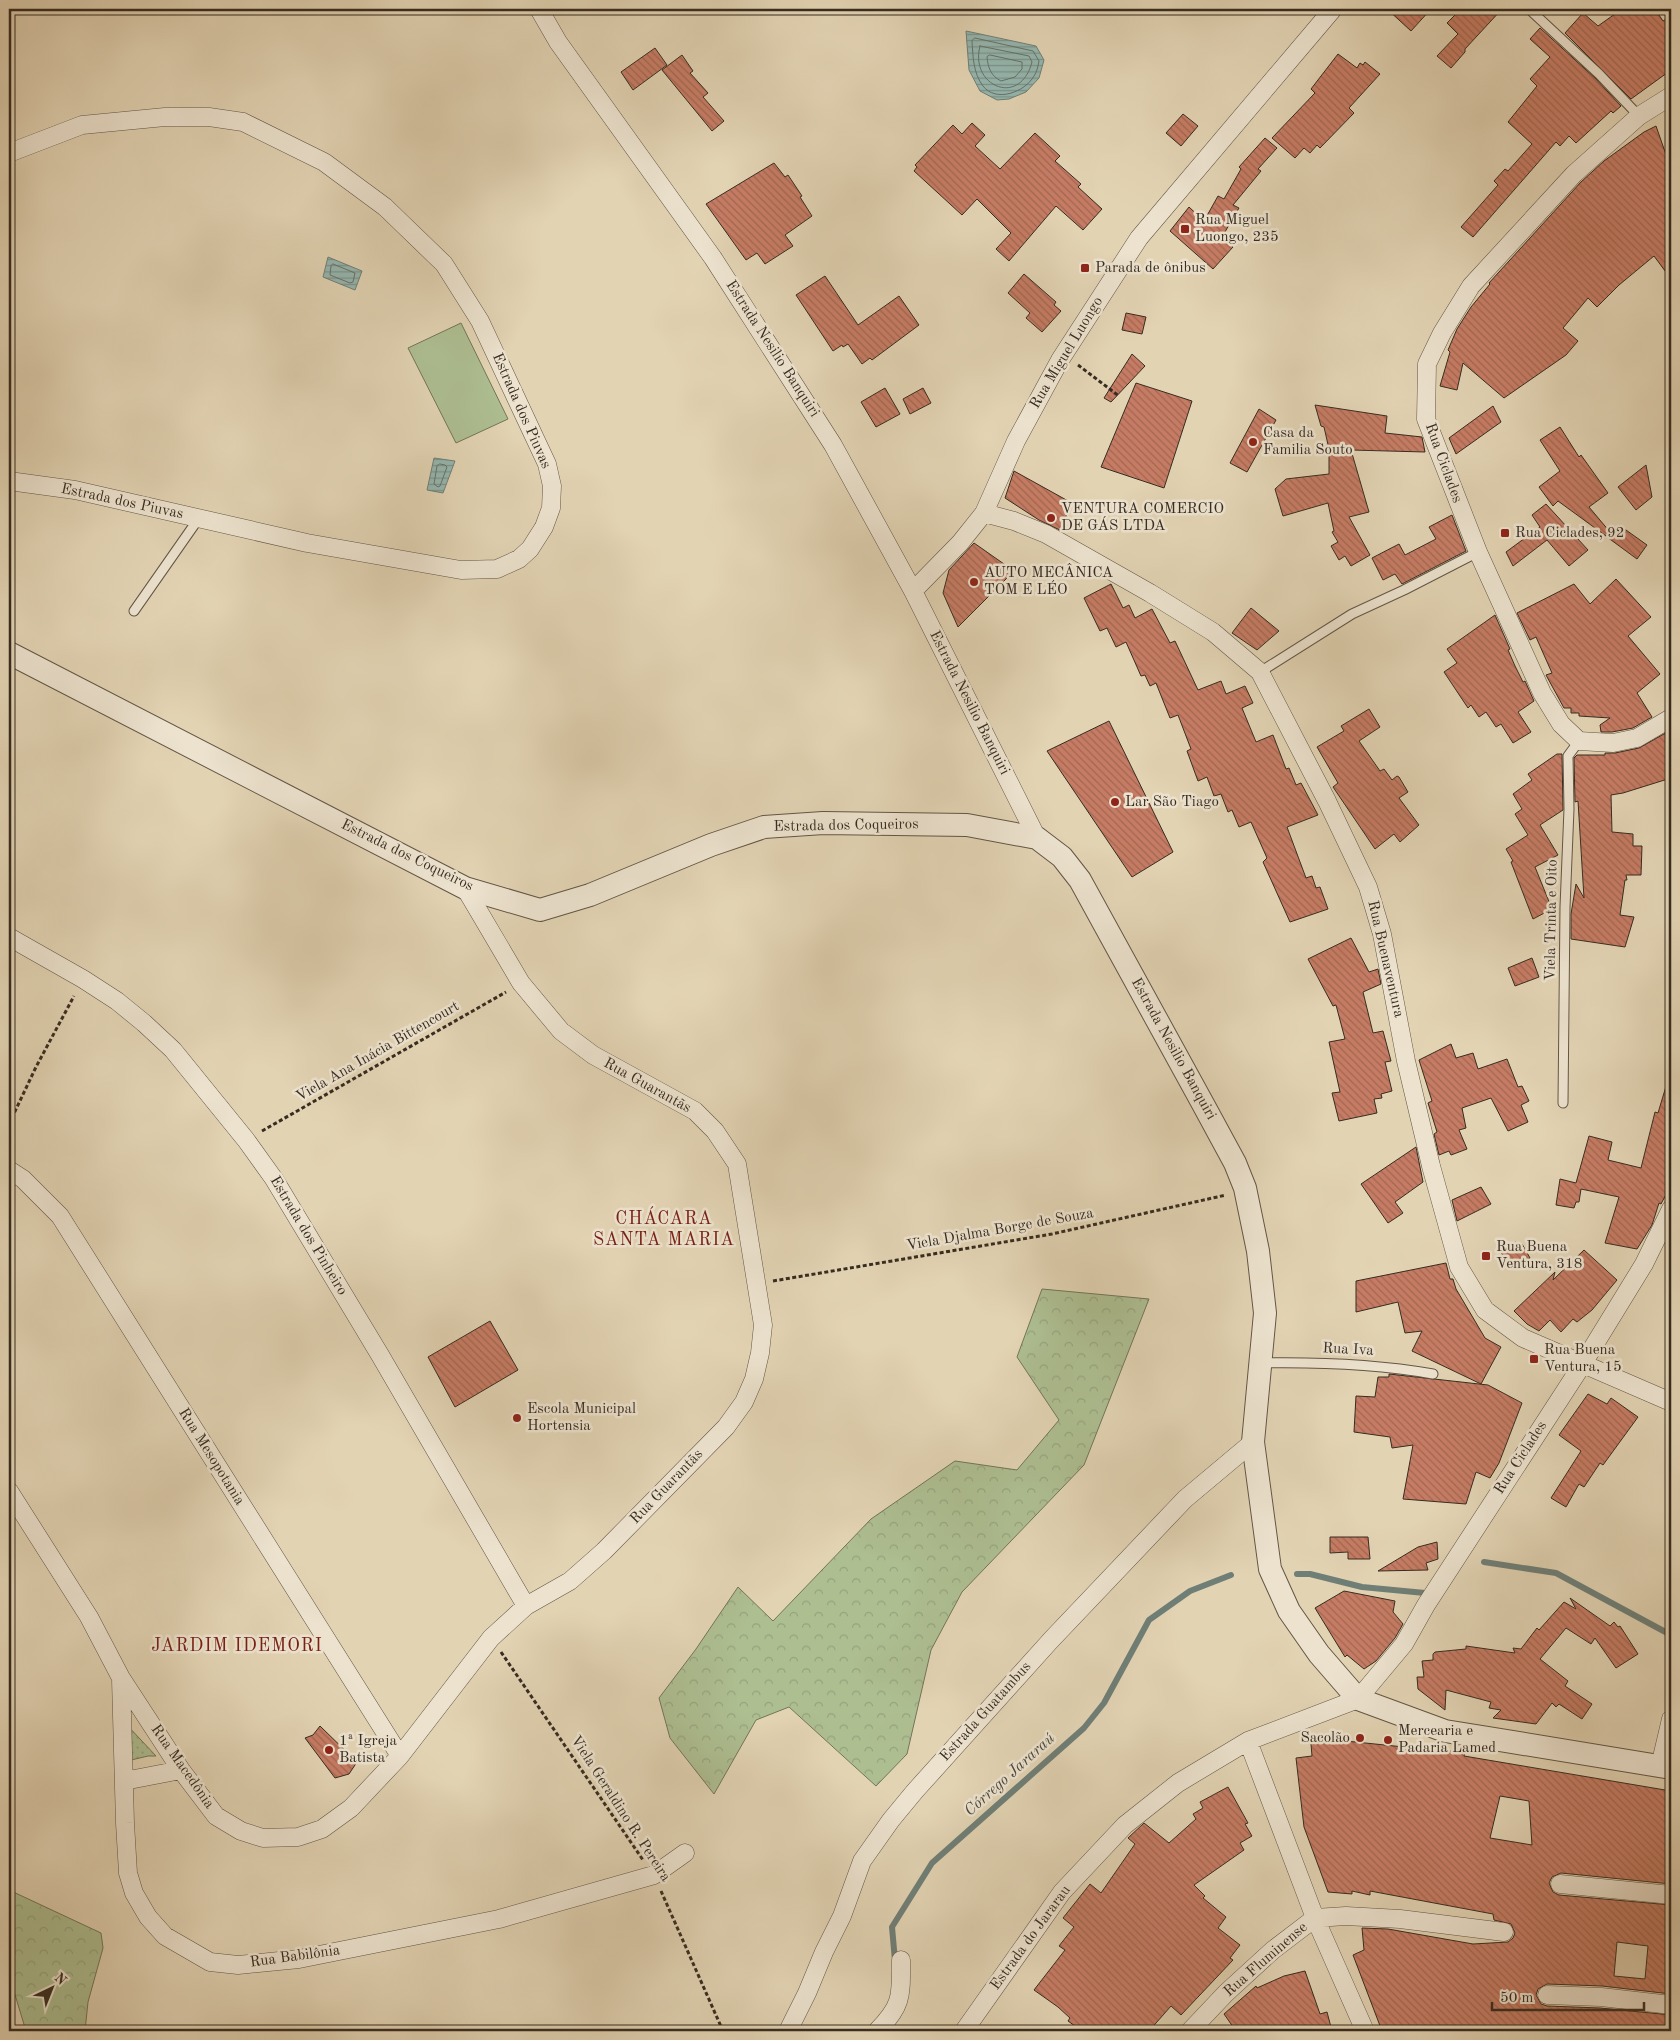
<svg xmlns="http://www.w3.org/2000/svg" width="1680" height="2040" font-family="'Old Standard TT',serif">
	<style>
		.grass { fill: url(#grass-dots); stroke: #727559 }
		.forest { fill: url(#forest-crowns); stroke: #727559 }
		.garden { fill: #adbe91; stroke: #727559 }
		.water { fill: url(#water-rules); stroke: #6f7f77 }
		.lines { fill: none; stroke-linecap: round; stroke-linejoin: round }
		.shore { stroke: #667268; stroke-width: 1 }
		.stream { stroke: #6f7f77; stroke-width: 6 }
		.building { fill: url(#building-back-hatch); stroke: #372c21; fill-rule: evenodd }
		.service-casing { stroke: #625646; stroke-width: 11 }
		.minor-casing { stroke: #625646; stroke-width: 19 }
		.tertiary-casing { stroke: #625646; stroke-width: 24 }
		.path { stroke: #372c21; stroke-width: 3; stroke-dasharray: 4 2.5; stroke-linecap: butt }
		.service { stroke: #ece2ce; stroke-width: 9 }
		.minor { stroke: #ece2ce; stroke-width: 18 }
		.tertiary { stroke: #ece2ce; stroke-width: 22 }
		.poi-dot { fill: #8f2418; stroke: #ece2ce; stroke-width: 2 }
		.labels { text-anchor: middle; dominant-baseline: central; stroke-width: 5; stroke-linejoin: round; paint-order: stroke }
		.poi-label { font-size: 15px; fill: #372c21; stroke: #ece2ce; text-anchor: start }
		.street-label { font-size: 15px; fill: #372c21; stroke: #ece2ce }
		.water-label { font-size: 16px; font-style: italic; fill: #4a483e; stroke: #ece2ce }
		.quarter-label { font-size: 18px; letter-spacing: 1px; fill: #7a1f14; stroke: #ece2ce }
	</style>
	<defs>
		<pattern id="grass-dots" width="8" height="8" patternUnits="userSpaceOnUse" patternTransform="scale(1.25)"><rect width="8" height="8" fill="#adbe91"/><path d="M2 2h.1M6 6h.1" fill="none" stroke="#95a37d" stroke-width="1.8" stroke-linecap="round"/></pattern>
		<pattern id="forest-crowns" width="20" height="18" patternUnits="userSpaceOnUse" patternTransform="scale(1.25)"><rect width="20" height="18" fill="#adbe91"/><path d="M2 6a3 3 0 1 1 6 0M12 15a3 3 0 1 1 6 0" fill="none" stroke="#95a37d"/></pattern>
		<pattern id="water-rules" width="6" height="5" patternUnits="userSpaceOnUse" patternTransform="scale(1.25)"><rect width="6" height="5" fill="#95b7b0"/><path d="M0 2.5h6" fill="none" stroke="#7a958f"/></pattern>
		<pattern id="building-back-hatch" width="6" height="6" patternUnits="userSpaceOnUse" patternTransform="scale(1.25)"><rect width="6" height="6" fill="#c67c64"/><path d="M-1 5l2 2M0 0l6 6M5-1l2 2" fill="none" stroke="#a26652"/></pattern>
	</defs>
	<rect width="100%" height="100%" fill="#e2d3b3"/>
	<filter id="stains"><feTurbulence type="fractalNoise" baseFrequency=".004" numOctaves="4"/><feColorMatrix values="0 0 0 0 .2 0 0 0 0 .09 0 0 0 0 .02 0 0 0 .5 -.17"/></filter>
	<radialGradient id="worn" r=".72"><stop offset=".6" stop-color="#630" stop-opacity="0"/><stop offset="1" stop-color="#630" stop-opacity=".3"/></radialGradient>
	<!-- grass -->
	<path class="grass" d="M126,1724L156,1756H148L127,1761Z"/>
	<!-- forest -->
	<path class="forest" d="M1042,1289L1149,1299L1084,1465L962,1592L931,1650L907,1754L876,1786L789,1707L756,1720L714,1794L670,1738L659,1698L696,1649L738,1587L773,1621L871,1519L955,1461L1017,1470L1059,1420L1017,1357Z
		M9,1890L101,1933L103,1948L88,2002L85,2031H26L9,1975Z"/>
	<!-- garden -->
	<path class="garden" d="M461,323L508,419L456,443L408,348Z"/>
	<!-- water -->
	<path class="water" d="M966,31L1036,46L1044,60L1039,78L1026,92L1009,99L997,100L980,91L969,70Z
		M328,257L362,271L355,290L323,277Z
		M434,458L455,461L443,493L427,490Z"/>
	<g class="lines">
		<!-- shore -->
		<path class="shore" d="M975,38L1033,51L1039,61C1038,66 1037,72 1034,76C1025,92 996,103 983,86C973,73 973,56 972,41Z
			M980,46L1029,56L1032,62C1020,108 969,86 980,46Z
			M990,55L1022,62V69L1015,77L1001,81C991,76 988,68 987,57Z
			M333,264L355,273L353,282L350,283L330,275L331,266Z
			M440,464L445,465L447,467L440,486L438,487L434,484L437,466Z"/>
		<!-- stream -->
		<path class="stream" d="M1484,1562L1556,1573L1671,1635
			M1297,1574H1310L1362,1587L1425,1593
			M895,1961L892,1927L932,1863L1084,1728L1104,1703L1149,1620L1190,1591L1231,1575"/>
	</g>
	<!-- building -->
	<path class="building" d="M1387,9H1431L1411,31Z
		M1461,9H1502L1465,49V52L1451,68L1437,56L1458,34L1447,23Z
		M1622,9H1655L1663,21L1671,16V70L1631,99L1565,33L1583,13L1598,26Z
		M1540,28L1595,78L1621,106L1613,113L1611,111L1576,143L1569,136L1560,146L1556,142L1473,237L1461,227L1498,185L1494,181L1505,169L1508,171L1532,144L1508,122L1537,86L1530,79L1550,57L1530,39Z
		M655,48L667,65L633,90L621,72Z
		M1338,54L1357,68L1360,63L1363,65L1365,62L1380,74L1349,108L1354,113L1320,148L1317,145L1310,153L1304,148L1295,158L1272,138L1315,93L1311,89Z
		M682,55L693,71L690,73L708,93L703,97L724,121L712,131L662,70Z
		M1183,114L1198,126L1181,146L1166,133Z
		M972,123L985,135L975,146L1000,169L1035,133L1060,156L1055,161L1081,184L1078,187L1102,209L1083,230L1056,206L1009,261L996,249L1011,233L977,199L962,215L914,171L917,167L915,165L953,125L962,134Z
		M1656,126L1671,169V279L1654,256L1619,285L1597,307L1588,298L1563,328L1578,341L1566,355L1504,398L1463,363L1457,390L1440,386L1450,352L1448,350L1457,329L1471,307L1490,284L1489,283L1581,182L1604,161L1644,132Z
		M1265,138L1277,148L1258,169L1261,171L1233,205L1239,208L1222,237L1233,247L1213,269L1170,231L1189,207L1204,221L1218,196L1224,199L1241,169L1239,167Z
		M774,163L785,177L788,175L802,196L800,197L812,216L785,235L793,246L765,264L757,253L746,260L706,204Z
		M1024,274L1056,302L1054,305L1061,311L1042,332L1026,318L1030,313L1008,293Z
		M825,276L858,325L899,296L919,325L872,360L870,358L862,364L848,344L843,347L842,345L833,351L796,295Z
		M1126,313L1146,317L1142,334L1122,330Z
		M1132,354L1145,366L1111,402L1104,398Z
		M1136,383L1192,401L1164,488L1101,467Z
		M885,388L900,414L876,427L861,402Z
		M923,388L931,403L910,414L903,399Z
		M1315,405L1387,416L1385,433L1422,437L1425,452L1351,450L1369,512L1349,517L1370,555L1351,566L1345,556L1339,560L1331,546L1338,542L1332,532L1334,531L1328,503L1283,516L1275,489L1286,479L1329,474V449L1324,427L1321,426Z
		M1493,406L1501,422L1456,454L1449,438Z
		M1259,409L1276,420L1247,472L1230,463Z
		M1560,427L1579,457L1581,455L1608,493L1589,507L1610,532L1606,536L1558,501L1553,506L1539,487L1560,471L1540,440Z
		M1646,465L1652,497L1636,510L1618,487Z
		M1014,471L1070,502L1062,531L1039,520L1005,498Z
		M1546,504L1588,550L1569,566L1547,540L1513,566L1506,552L1540,527L1532,515Z
		M1452,515L1466,551L1402,584L1395,574L1383,580L1372,558L1399,544L1405,555L1436,539L1429,527Z
		M1619,525L1647,545L1637,559L1607,537Z
		M974,543L1014,571L958,627L943,593L949,570Z
		M1616,579L1651,617L1628,636L1660,674L1637,693L1652,717L1633,728L1612,732H1601L1600,725L1610,718L1579,716V713H1571V708H1564L1546,675L1552,673L1536,637L1530,640L1517,613L1574,584L1590,604Z
		M1111,584L1123,608L1129,605L1135,618L1152,609L1170,643L1175,641L1198,690L1221,681L1226,694L1245,686L1253,703L1242,708L1256,742L1273,735L1286,769L1289,768L1296,785L1301,783L1318,815L1287,827L1306,878L1312,876L1316,888L1320,887L1328,909L1290,922L1263,862L1267,858L1251,822L1239,827L1232,810L1228,812L1221,794L1214,796L1207,777L1198,781L1187,751L1191,749L1178,715L1170,718L1156,683L1150,686L1145,675L1141,676L1126,642L1116,647L1107,628L1100,631L1084,598Z
		M1251,608L1279,631L1257,650L1232,633Z
		M1495,615L1510,649L1508,650L1515,666L1523,682L1525,681L1534,701L1518,712L1531,732L1513,743L1501,724L1496,727L1486,712L1479,717L1471,705L1468,708L1444,672L1457,663L1447,649Z
		M1369,709L1380,727L1359,741L1380,771L1384,769L1392,780L1397,776L1399,777L1408,792L1399,798L1419,825L1400,842L1394,834L1375,849L1333,787L1338,783L1317,747L1344,731L1341,726Z
		M1109,721L1173,852L1132,877L1047,751Z
		M1671,730V778L1623,793L1611,795L1612,832L1633,834V846H1642L1641,875H1626L1627,880H1625L1620,915L1634,917L1625,947L1571,939V914L1576,884L1584,898L1578,801L1575,802L1574,758L1577,755H1605V753H1615L1639,748Z
		M1557,754H1562L1563,810L1540,825L1558,855L1535,867L1552,909L1533,919L1511,862L1513,861L1506,849L1528,835L1515,814L1522,809L1513,794L1532,780L1528,774Z
		M1351,938L1369,972L1378,969L1381,984L1363,992L1373,1033L1383,1031L1391,1061L1385,1062L1392,1091L1381,1094L1382,1098L1374,1099L1377,1113L1339,1121L1332,1093L1340,1092L1329,1042L1345,1039L1336,1005L1333,1006L1308,959Z
		M1532,958L1539,977L1515,986L1508,968Z
		M1451,1044L1456,1058L1473,1053L1478,1069L1507,1059L1518,1087L1522,1086L1529,1101L1521,1105L1528,1122L1508,1131L1491,1098L1462,1108L1466,1128L1459,1130L1467,1149L1451,1155L1449,1151L1439,1155L1434,1134L1437,1132L1428,1103L1432,1101L1419,1060Z
		M1667,1083H1671V1185L1661,1204L1659,1203L1652,1225L1637,1249L1605,1243L1619,1197L1581,1189L1579,1202H1576L1574,1208L1556,1205L1560,1179L1576,1183L1589,1136L1612,1142L1608,1160L1641,1168L1655,1112L1658,1113Z
		M1416,1147L1423,1182L1395,1202L1403,1213L1388,1223L1361,1184Z
		M1481,1187L1491,1204L1457,1221L1452,1200Z
		M1516,1242L1518,1246L1522,1244L1530,1258L1511,1268L1500,1251Z
		M1584,1250L1617,1280L1592,1310L1577,1322L1573,1319L1561,1332L1550,1320L1539,1331L1527,1324L1514,1311L1555,1272L1553,1280Z
		M1446,1263L1450,1279H1453L1456,1289L1485,1338L1501,1347L1481,1384L1412,1351L1422,1331L1405,1333L1398,1302L1356,1312V1281Z
		M490,1321L518,1370L455,1407L428,1357Z
		M1389,1374L1488,1385L1522,1403L1499,1463L1490,1478L1476,1472L1466,1504L1403,1499L1413,1445L1392,1448L1390,1437L1354,1432L1356,1396L1375,1397L1378,1377H1389Z
		M1588,1394L1607,1404L1611,1398L1638,1417L1603,1465L1600,1463L1584,1487L1579,1484L1566,1507L1551,1498L1581,1451L1559,1435Z
		M1330,1537H1368L1370,1559H1348V1552L1330,1553Z
		M1437,1542L1438,1559L1426,1563L1428,1570L1378,1571L1418,1547Z
		M1344,1591L1395,1601L1393,1612L1403,1624L1395,1638L1376,1661L1364,1669L1347,1655L1345,1657L1315,1608Z
		M1570,1598L1610,1626L1614,1622L1618,1627L1620,1626L1638,1654L1616,1668L1595,1638L1591,1644L1566,1628L1540,1659L1568,1681L1565,1686L1592,1704L1582,1719L1559,1704L1556,1707L1552,1703L1536,1724L1493,1718L1501,1710L1489,1708L1491,1702L1446,1690L1445,1710L1418,1689L1417,1677H1424L1422,1661L1433,1660V1654L1435,1652L1466,1649V1646L1515,1653L1513,1648L1521,1649L1537,1628L1539,1630L1564,1602L1576,1609Z
		M320,1726L357,1762L349,1774L335,1778L305,1738L313,1735Z
		M1346,1741L1404,1747V1745L1465,1753L1464,1756L1671,1791V1884L1561,1873L1552,1877L1549,1883L1553,1892L1559,1895L1671,1905V1994L1602,1986L1547,1984L1538,1989L1536,1995L1541,2004L1547,2006L1600,2008L1671,2015V2031H1382L1353,1955L1364,1950L1362,1928L1388,1929L1473,1944L1508,1942L1513,1938L1515,1933L1511,1924L1494,1920L1493,1914L1370,1891V1895L1352,1891V1894L1328,1892L1304,1827L1296,1758L1312,1756L1311,1744ZM1500,1796L1529,1801L1532,1845L1490,1838ZM1617,1942L1648,1946L1645,1979L1614,1976Z
		M1228,1787L1248,1823L1245,1824L1252,1836L1240,1843L1244,1850L1194,1885L1205,1896L1203,1898L1226,1917L1218,1928L1240,1945L1230,1958L1233,1960L1181,2015L1171,2006L1149,2031H1082L1068,2021L1070,2018L1058,2007L1034,1990L1065,1950L1059,1946L1074,1927L1063,1918L1090,1884L1101,1893L1135,1844L1128,1838L1144,1823L1169,1843L1196,1819L1193,1814L1203,1808L1200,1802Z
		M1305,1971L1320,2014L1327,2012L1332,2031H1236L1224,2014L1256,1986L1257,1988L1284,1976Z"/>
	<g class="lines">
		<!-- service casing -->
		<g class="service-casing">
			<path id="service" d="M1529,9L1599,74L1639,116
				M134,611L199,518
				M1260,672L1352,614L1404,590L1478,552
				M1563,1103L1565,907L1569,809L1568,756L1579,741
				M1261,1363C1319,1362 1376,1364 1433,1374"/>
		</g>
		<!-- minor casing -->
		<g class="minor-casing">
			<path id="minor" d="M539,9L558,42L713,258L833,445L913,591L1037,838
				M1671,96L1639,116L1574,174L1471,286L1442,333L1427,364L1426,419L1478,552L1542,693L1561,724L1579,741L1613,743L1637,738L1671,718
				M9,153L82,125L165,117H209L243,122L324,162L385,207L444,264L480,321L547,464L552,486L551,508L544,527L530,549L519,559L497,569L461,570L307,543L75,490L9,481
				M984,513L1014,521L1046,534L1150,593L1213,632L1260,672L1327,801L1368,887L1382,934L1406,1061L1431,1166L1459,1267L1485,1310L1523,1338L1671,1402
				M913,591L960,543L984,513L1016,441L1060,360L1139,238L1333,9
				M9,937L83,979L117,1001L144,1023L173,1050L246,1140L274,1179L380,1355L526,1606
				M9,1170L23,1179L60,1216L400,1756
				M9,1491L89,1617L121,1678L181,1770L216,1816L241,1831L263,1838L298,1837L322,1829L351,1808L400,1756L491,1638L526,1606L570,1581L604,1551L726,1427L744,1402L754,1379L760,1353L763,1325L737,1164L715,1131L695,1111L593,1055L561,1031L521,983L465,888
				M121,1679L125,1823L128,1873L134,1893L148,1917L165,1936L210,1962L238,1965L299,1959L499,1919L654,1875L685,1853
				M1248,1741L1315,1918L1365,2031
				M1660,1766L1671,1719
				M124,1781L181,1770
				M1560,1884L1671,1895
				M1547,1995L1601,1997L1671,2005
				M788,2031L807,1993L824,1952L842,1916L862,1861L891,1820L915,1791L1051,1640L1185,1499L1253,1442
				M877,2031C903,2005 901,1995 901,1960
				M964,2031L1062,1892L1125,1825L1178,1783L1248,1741L1358,1699L1404,1644L1426,1605L1582,1365L1644,1264L1671,1209
				M1190,2031L1226,1993L1273,1950L1315,1918L1346,1916L1400,1919L1504,1932"/>
		</g>
		<!-- tertiary casing -->
		<g class="tertiary-casing">
			<path id="tertiary" d="M9,653L465,888L540,910L590,895L711,845L764,827L823,823L967,825L1037,838L1062,857L1080,880L1203,1104L1235,1163L1245,1188L1258,1251L1265,1313L1253,1442L1270,1569L1289,1611L1319,1654L1358,1699L1445,1731L1671,1768"/>
		</g>
		<!-- path -->
		<path class="path" d="M1078,365L1119,396
			M9,1124L36,1067L74,996
			M262,1131L506,992
			M773,1281L1052,1234L1226,1195
			M501,1652L643,1860
			M661,1891L723,2031"/>
		<!-- service -->
		<use href="#service" class="service"/>
		<!-- minor -->
		<use href="#minor" class="minor"/>
		<!-- tertiary -->
		<use href="#tertiary" class="tertiary"/>
	</g>
	<!-- markers -->
	<g class="poi-dot">
		<rect x="1180" y="224" width="10" height="10" rx="2.5"/>
		<rect x="1080" y="263" width="10" height="10" rx="2.5"/>
		<circle cx="1253" cy="442" r="5"/>
		<circle cx="1051" cy="518" r="5"/>
		<rect x="1500" y="528" width="10" height="10" rx="2.5"/>
		<circle cx="974" cy="582" r="5"/>
		<circle cx="1115" cy="802" r="5"/>
		<rect x="1481" y="1251" width="10" height="10" rx="2.5"/>
		<rect x="1529" y="1354" width="10" height="10" rx="2.5"/>
		<circle cx="517" cy="1418" r="5"/>
		<circle cx="1360" cy="1738" r="5"/>
		<circle cx="1388" cy="1740" r="5"/>
		<circle cx="329" cy="1750" r="5"/>
	</g>
	<g class="labels">
		<!-- poi labels -->
		<g class="poi-label">
			<text x="1195" y="220">Rua Miguel<tspan x="1195" dy="17">Luongo, 235</tspan></text>
			<text x="1095" y="268">Parada de ônibus</text>
			<text x="1263" y="433">Casa da<tspan x="1263" dy="17">Familia Souto</tspan></text>
			<text x="1061" y="509">VENTURA COMERCIO<tspan x="1061" dy="17">DE GÁS LTDA</tspan></text>
			<text x="1515" y="533">Rua Ciclades, 92</text>
			<text x="984" y="573">AUTO MECÂNICA<tspan x="984" dy="17">TOM E LÉO</tspan></text>
			<text x="1125" y="802">Lar São Tiago</text>
			<text x="1496" y="1247">Rua Buena<tspan x="1496" dy="17">Ventura, 318</tspan></text>
			<text x="1544" y="1350">Rua Buena<tspan x="1544" dy="17">Ventura, 15</tspan></text>
			<text x="527" y="1409">Escola Municipal<tspan x="527" dy="17">Hortensia</tspan></text>
			<text x="1398" y="1731">Mercearia e<tspan x="1398" dy="17">Padaria Lamed</tspan></text>
			<text x="1350" y="1738" text-anchor="end">Sacolão</text>
			<text x="339" y="1741">1ª Igreja<tspan x="339" dy="17">Batista</tspan></text>
		</g>
		<!-- street labels -->
		<g class="street-label">
			<text transform="translate(772 349) rotate(57)">Estrada Nesilio Banquiri</text>
			<text transform="translate(1067 353) rotate(-59)">Rua Miguel Luongo</text>
			<text transform="translate(521 411) rotate(66)">Estrada dos Piuvas</text>
			<text transform="translate(1443 463) rotate(70)">Rua Ciclades</text>
			<text transform="translate(122 502) rotate(12)">Estrada dos Piuvas</text>
			<text transform="translate(969 703) rotate(63)">Estrada Nesilio Banquiri</text>
			<text transform="translate(846 826) rotate(-1)">Estrada dos Coqueiros</text>
			<text transform="translate(407 856) rotate(26)">Estrada dos Coqueiros</text>
			<text transform="translate(1552 920) rotate(-89)">Viela Trinta e Oito</text>
			<text transform="translate(1385 959) rotate(77)">Rua Buenaventura</text>
			<text transform="translate(1173 1049) rotate(61)">Estrada Nesilio Banquiri</text>
			<text transform="translate(378 1052) rotate(-30)">Viela Ana Inácia Bittencourt</text>
			<text transform="translate(647 1086) rotate(29)">Rua Guarantãs</text>
			<text transform="translate(1000 1230) rotate(-10)">Viela Djalma Borge de Souza</text>
			<text transform="translate(308 1236) rotate(59)">Estrada dos Pinheiro</text>
			<text transform="translate(1348 1350) rotate(3)">Rua Iva</text>
			<text transform="translate(211 1457) rotate(58)">Rua Mesopotania</text>
			<text transform="translate(1521 1458) rotate(-57)">Rua Ciclades</text>
			<text transform="translate(667 1487) rotate(-46)">Rua Guarantãs</text>
			<text transform="translate(986 1712) rotate(-48)">Estrada Guatambus</text>
			<text transform="translate(182 1767) rotate(55)">Rua Macedônia</text>
			<text transform="translate(620 1809) rotate(57)">Viela Geraldino R. Pereira</text>
			<text transform="translate(1031 1938) rotate(-54)">Estrada do Jararau</text>
			<text transform="translate(295 1957) rotate(-8)">Rua Babilônia</text>
			<text transform="translate(1266 1960) rotate(-41)">Rua Fluminense</text>
		</g>
		<!-- water labels -->
		<g class="water-label">
			<text transform="translate(1010 1775) rotate(-42)">Córrego Jararaú</text>
		</g>
		<!-- quarter labels -->
		<g class="quarter-label">
			<text x="664" y="1219">CHÁCARA<tspan x="664" dy="21">SANTA MARIA</tspan></text>
			<text x="237" y="1646">JARDIM IDEMORI</text>
		</g>
	</g>
	<!-- margin -->
	<rect width="1680" height="2040" fill="none" stroke="#e2d3b3" stroke-width="30"/>
	<rect x="10" y="10" width="1660" height="2020" fill="none" stroke="#372c21" stroke-width="2.5"/>
	<rect x="15" y="15" width="1650" height="2010" fill="none" stroke="#372c21"/>
	<!-- north arrow -->
	<g transform="translate(52 1988) rotate(43)" stroke="#ece2ce" stroke-width="4" paint-order="stroke">
	<path d="M0-4L9 19L0 12L-9 19Z" fill="#372c21"/>
	<text y="-8" font-size="14" font-weight="bold" text-anchor="middle" fill="#372c21">N</text>
	</g>
	<!-- scale -->
	<path d="M1492 2002v8h152v-8" fill="none" stroke="#372c21" stroke-width="2.5"/>
	<text x="1500" y="2002" font-size="15" fill="#372c21" stroke="#ece2ce" stroke-width="4" paint-order="stroke">50 m</text>
	<rect width="100%" height="100%" filter="url(#stains)"/>
	<rect width="100%" height="100%" fill="url(#worn)"/>
</svg>
